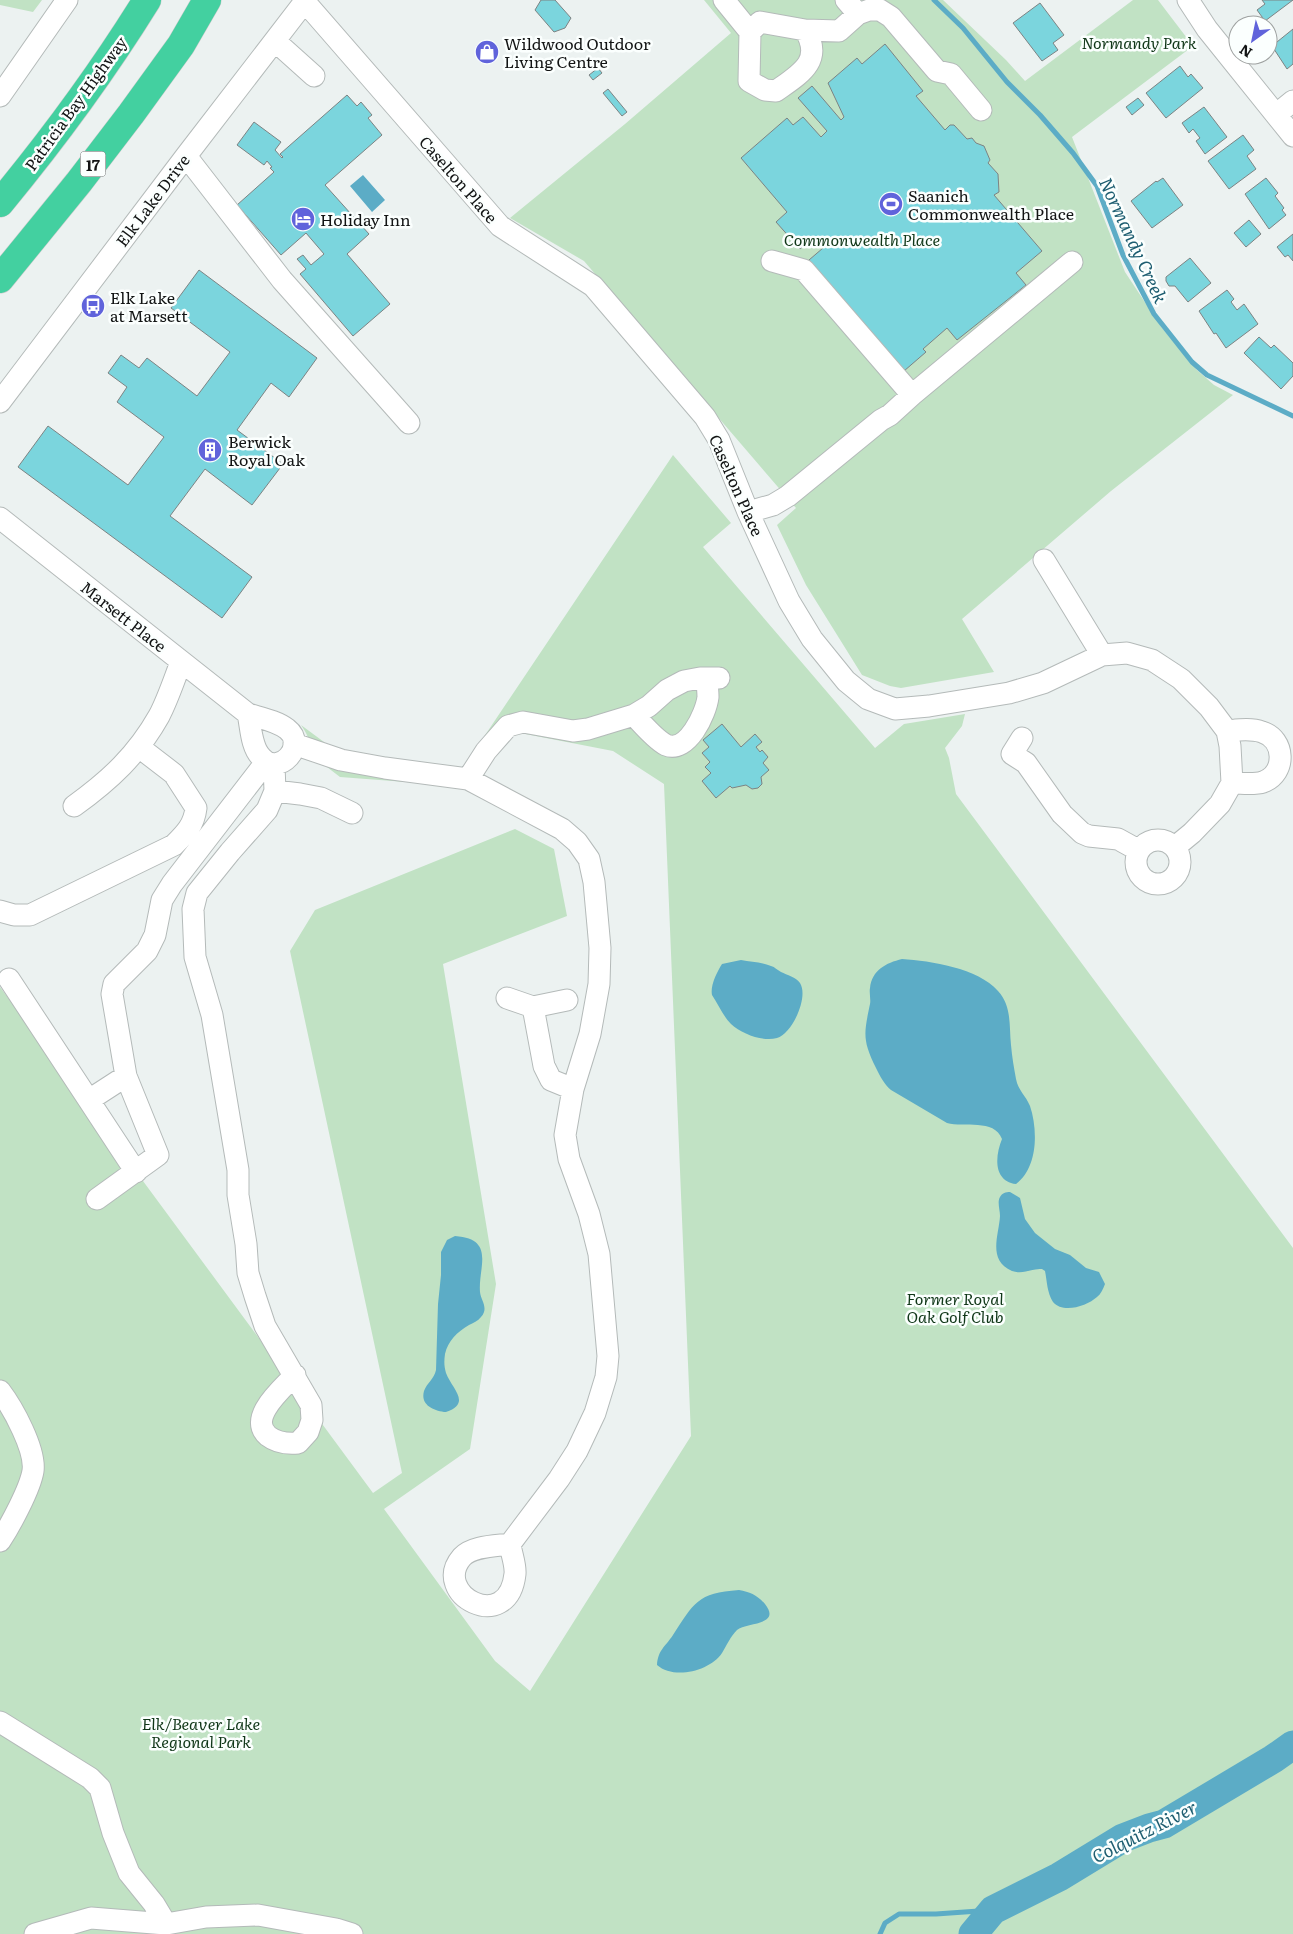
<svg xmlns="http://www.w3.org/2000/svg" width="1293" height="1934" font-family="Literata,serif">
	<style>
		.green { fill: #c1e2c4 }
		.water { fill: #5cacc6 }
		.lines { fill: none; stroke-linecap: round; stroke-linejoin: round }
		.stream { stroke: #5cacc6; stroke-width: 5 }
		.river { stroke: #5cacc6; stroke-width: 29 }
		.building { fill: #7bd5dd; stroke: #7d8383 }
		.minor-casing { stroke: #b4bab9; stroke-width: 23 }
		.highway-casing { stroke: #cbcbcb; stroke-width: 29 }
		.minor { stroke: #fff; stroke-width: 21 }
		.highway { stroke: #43d0a0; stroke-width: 28 }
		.labels { text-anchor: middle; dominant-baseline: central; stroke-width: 5; stroke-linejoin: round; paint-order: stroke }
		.shield { fill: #fbfffe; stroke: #585a5a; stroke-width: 1 }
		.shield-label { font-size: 15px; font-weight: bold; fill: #121414 }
		.park-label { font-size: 16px; font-style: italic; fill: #103718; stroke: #fbfffe }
		.poi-label { font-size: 16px; fill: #121414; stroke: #fbfffe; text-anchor: start }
		.street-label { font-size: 16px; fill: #121414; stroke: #fbfffe }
		.water-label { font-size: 18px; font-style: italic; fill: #1e5e71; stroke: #fbfffe }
	</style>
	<rect width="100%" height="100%" fill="#ecf2f1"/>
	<!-- green -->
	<path class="green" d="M0,0H42L33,12L0,5Z
		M704,0H943L1006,60L1025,81L1133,0H1158L1193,46L1072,137L1125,272L1162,328L1197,370L1214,385L1233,395L1111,491L962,619L994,672L901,688L890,686L862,675L806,585L777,525L796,508L584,261L510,218L625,124L731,33Z
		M673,455L731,523L703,547L875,748L904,724L965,714L962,726L945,748L949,758L956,794L1293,1248V1934H0V987L373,1493L402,1473L290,951L315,910L515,829L554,849L567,916L443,964L496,1284L470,1449L384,1509L495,1661L530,1691L691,1436L664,784L613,751L510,731L472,787L340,777L310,754C311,742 308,735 301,725L347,759L463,768Z"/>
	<!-- water -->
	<path class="water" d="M363,175L385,200L372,212L350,186Z
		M902,959C931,961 978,968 998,991C1012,1006 1009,1026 1011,1045C1012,1057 1014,1068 1016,1079C1018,1090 1026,1096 1030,1106C1038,1130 1038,1168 1016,1184C993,1181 995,1156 1002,1139C994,1118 964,1128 947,1123L891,1090C884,1084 880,1076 876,1068C862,1040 864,1033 870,1004C871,999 869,993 870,988C872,970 886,963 902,959Z
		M741,960C751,962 762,962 771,966C775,967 777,970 781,972C787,975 796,977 800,983C809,997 792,1034 777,1038C763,1042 742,1034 731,1024C723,1016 718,1004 712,995C710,986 717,972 722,964Z
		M1010,1192L1020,1198L1025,1219L1035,1233L1055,1249L1070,1255L1086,1268L1099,1272L1105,1284C1103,1289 1101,1294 1097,1297C1087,1306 1063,1314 1053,1302C1047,1293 1047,1281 1045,1271L1042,1269C1031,1268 1024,1275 1012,1271C987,1260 999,1235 1000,1216C1000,1210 997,1202 1000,1197C1002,1193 1006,1192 1010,1192Z
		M455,1236C496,1239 478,1267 480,1292C481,1301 489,1308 481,1317C478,1321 473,1323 469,1325C457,1332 448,1341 445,1354C444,1361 444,1366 446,1373C452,1389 472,1403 446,1412C434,1411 420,1405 424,1391C427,1383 434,1379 436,1370L438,1304L441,1275V1252L447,1240Z
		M739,1590C750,1592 757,1595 765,1604C782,1626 746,1622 737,1630C730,1637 727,1645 722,1653C710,1671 674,1680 657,1665C658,1650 665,1647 673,1635C694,1603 697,1593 739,1590Z"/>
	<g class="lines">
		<!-- stream -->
		<path class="stream" d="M934,0L963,28L1007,82L1040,115L1073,153L1097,186L1123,255L1154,314L1192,362L1207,375L1293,416
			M880,1934L885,1923L899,1914H936L993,1910"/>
		<!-- river -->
		<path class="river" d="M973,1934L993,1910L1059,1877L1123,1838L1149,1828L1164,1824L1273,1759L1293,1745"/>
	</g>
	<!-- building -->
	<path class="building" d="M541,0H555L571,18L565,28L554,32L535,10Z
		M1262,0H1293L1265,21L1257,10L1265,4Z
		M1040,3L1064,35L1053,43L1058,50L1042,61L1013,23Z
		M1293,29V64L1287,69L1272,46Z
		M885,44L923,91L916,96L945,130L950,125H954L967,139L972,138L976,143L984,146L990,160L988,163L998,174L999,192L994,195L1042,251L1016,273L1026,285L957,340L947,328L923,349L926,352L904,371L809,260L823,248L814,237L800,249L776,222L787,212L741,158L787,118L793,125L803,117L821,137L827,131L798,98L812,86L841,120L844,117L828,83L857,58L862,64Z
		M1180,66L1188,77L1191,74L1203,88L1166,118L1146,93Z
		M598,68L602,73L593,80L589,75Z
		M608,89L627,112L622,116L603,93Z
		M347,95L357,106L361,102L372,115L368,118L382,135L325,185L369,234L347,254L390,304L353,336L300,274L306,269L297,259L303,255L311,265L324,254L306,233L281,255L237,205L274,172L270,168L272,167L267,161L264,165L237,145L254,122L281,142L275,150L282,158L283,157L280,154Z
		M1138,98L1144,105L1132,115L1126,107Z
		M1204,107L1227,137L1205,154L1196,141L1200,138L1193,129L1189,133L1182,123Z
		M1243,135L1254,150L1247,156L1256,169L1229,189L1208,161Z
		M1163,178L1183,205L1152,228L1131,201L1156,181L1157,182Z
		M1266,178L1278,193L1275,196L1284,208L1282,210L1286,215L1269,229L1245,194Z
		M1249,220L1261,234L1246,247L1234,233Z
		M1293,234V261L1288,255L1285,257L1277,247Z
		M1190,258L1211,283L1188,302L1175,286H1169L1166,281V277Z
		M199,270L317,358L289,397L271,383L237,430L283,464L252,505L205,469L170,516L252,577L222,618L18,467L48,426L128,485L164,437L117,402L127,387L108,373L121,355L139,368L147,358L197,396L230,352L171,308Z
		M1227,290L1234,299L1231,302L1237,310L1244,304L1258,324L1226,348L1216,333L1214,334L1199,311Z
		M1259,337L1271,348L1274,345L1293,363V376L1281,389L1244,353Z
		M722,724L741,747L755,734L762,742L756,747L760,752L762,750L768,757L763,763L769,770L761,777L762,784L758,788L752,789L746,785L732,788L730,786L716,798L702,781L711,773L705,767L710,762L702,753L709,747L703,740Z"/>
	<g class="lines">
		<!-- minor casing -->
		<g class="minor-casing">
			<path id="minor" d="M724,0L750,32
				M846,0L858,14
				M1188,0L1207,29L1293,136
				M305,2L500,226L593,286L705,417L719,440L748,512L789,601L812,639L846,681L868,699L895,709L929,706L1009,693L1043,683L1102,655L1127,653L1152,660L1181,679L1209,707L1227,731L1230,746L1232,783L1220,804L1192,833L1175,847
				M805,30C824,61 800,74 776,91L765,90L749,81L750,32L760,22L805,30L839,31L858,14L869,10H880L891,17L937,71L951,74L981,110
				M275,41L314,76
				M0,96L67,0
				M1277,114L1293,101
				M186,156L282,280L409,423
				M772,261L804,270L912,395
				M0,402L186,156L306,0
				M748,512L773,505L788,496L881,420L890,415L912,395L1072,262
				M0,518L248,714C261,718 277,721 287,729C308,745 279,778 261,757C251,747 251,727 248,714
				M1044,560L1102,655
				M634,715C642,724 656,740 666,745C687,754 706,714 708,697C708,691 707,684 707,678
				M1227,731C1238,730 1251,728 1262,732C1285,739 1287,773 1263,782C1254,785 1242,783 1232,783
				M1022,738L1012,754L1026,763L1062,814L1082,833L1089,836L1118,839L1138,850
				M294,744L341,760L385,768L468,779L562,829L577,842L589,859L594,882L600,948L599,984L590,1034L573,1089L565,1135L569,1159L589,1214L599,1254L608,1356L606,1377L595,1413L577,1451L559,1479L510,1544C495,1546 472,1546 462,1557C430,1594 508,1636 515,1574C516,1565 511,1553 510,1544
				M274,765L275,791L267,810L230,852L197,893L193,909L195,957L212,1015L238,1170V1195L246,1244L248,1273L255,1296L265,1326L311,1405L312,1420L308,1432L298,1443C287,1444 277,1443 268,1436C247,1418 282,1389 295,1375
				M468,779L486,751L508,726L523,722L573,731L588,729L634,715L649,706L667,690L684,681L700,678H719
				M275,791L300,794L321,798L352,813
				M74,806C110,780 137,755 159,716C168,699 174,680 181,662
				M1136 862a22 22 0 1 1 44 0a22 22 0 1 1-44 0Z
				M0,911L14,915H30L174,845C186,833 194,825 196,808L174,774L139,747
				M9,979L136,1172
				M507,998L533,1007L544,1066L551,1080L573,1089
				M533,1007L567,1000
				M89,1100L126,1076
				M97,1199L158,1155L126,1076L112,994L114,984L147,951L155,935L162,900L172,884L266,762
				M0,1391C13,1408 36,1450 33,1471C30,1489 10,1526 0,1541
				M0,1722L90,1778L100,1788L113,1833L129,1873L154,1904L166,1924
				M35,1934L91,1918L166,1924L206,1917L258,1915L336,1929L352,1934"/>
		</g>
		<!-- highway casing -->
		<g class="highway-casing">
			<path id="highway" d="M0,203C53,139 103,71 147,0
				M0,279L79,182L131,114L181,45L207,0"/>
		</g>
		<!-- minor -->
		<use href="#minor" class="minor"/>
		<!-- highway -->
		<use href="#highway" class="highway"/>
	</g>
	<!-- icons -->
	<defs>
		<g id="shop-disc" transform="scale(1.25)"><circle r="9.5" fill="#6063db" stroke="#fbfffe"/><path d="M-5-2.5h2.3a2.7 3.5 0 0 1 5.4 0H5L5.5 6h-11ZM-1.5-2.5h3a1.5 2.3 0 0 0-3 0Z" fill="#fff"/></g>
		<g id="stadium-disc" transform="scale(1.25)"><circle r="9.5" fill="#6063db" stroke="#fbfffe"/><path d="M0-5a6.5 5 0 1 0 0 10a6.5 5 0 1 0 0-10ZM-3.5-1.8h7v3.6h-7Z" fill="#fff"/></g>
		<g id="hotel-disc" transform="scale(1.25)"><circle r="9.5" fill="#6063db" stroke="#fbfffe"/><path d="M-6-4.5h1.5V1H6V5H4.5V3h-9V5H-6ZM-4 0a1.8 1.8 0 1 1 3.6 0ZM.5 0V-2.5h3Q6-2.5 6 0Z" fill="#fff"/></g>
		<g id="bus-disc" transform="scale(1.25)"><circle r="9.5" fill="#6063db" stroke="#fbfffe"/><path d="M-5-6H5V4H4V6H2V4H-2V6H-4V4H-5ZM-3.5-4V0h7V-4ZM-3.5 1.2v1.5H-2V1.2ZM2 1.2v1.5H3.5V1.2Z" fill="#fff"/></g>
		<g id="building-disc" transform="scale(1.25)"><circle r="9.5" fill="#6063db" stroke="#fbfffe"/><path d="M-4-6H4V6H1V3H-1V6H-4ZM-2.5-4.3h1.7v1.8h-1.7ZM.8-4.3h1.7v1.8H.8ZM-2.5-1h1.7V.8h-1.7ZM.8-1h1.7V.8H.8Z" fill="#fff"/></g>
	</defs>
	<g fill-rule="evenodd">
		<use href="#shop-disc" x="487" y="52"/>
		<use href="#stadium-disc" x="891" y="204"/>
		<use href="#hotel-disc" x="303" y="219"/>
		<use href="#bus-disc" x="93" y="306"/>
		<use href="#building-disc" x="210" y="450"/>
	</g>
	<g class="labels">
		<!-- shield labels -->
		<rect class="shield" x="80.5" y="151.5" width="25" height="25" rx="4"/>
		<g class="shield-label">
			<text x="93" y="164">17</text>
		</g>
		<!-- park labels -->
		<g class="park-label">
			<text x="1139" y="42">Normandy Park</text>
			<text x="862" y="239">Commonwealth Place</text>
			<text x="955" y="1298">Former Royal<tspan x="955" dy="18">Oak Golf Club</tspan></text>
			<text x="201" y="1723">Elk/Beaver Lake<tspan x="201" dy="18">Regional Park</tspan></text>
		</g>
		<!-- poi labels -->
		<g class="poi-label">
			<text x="504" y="43">Wildwood Outdoor<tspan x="504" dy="18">Living Centre</tspan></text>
			<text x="908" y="195">Saanich<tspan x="908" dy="18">Commonwealth Place</tspan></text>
			<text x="320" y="219">Holiday Inn</text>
			<text x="110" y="297">Elk Lake<tspan x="110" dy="18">at Marsett</tspan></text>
			<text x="228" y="441">Berwick<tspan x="228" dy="18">Royal Oak</tspan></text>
		</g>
		<!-- street labels -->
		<g class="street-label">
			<text transform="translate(75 103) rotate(-54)">Patricia Bay Highway</text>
			<text transform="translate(459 179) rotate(49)">Caselton Place</text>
			<text transform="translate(152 200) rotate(-53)">Elk Lake Drive</text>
			<text transform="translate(737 485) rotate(66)">Caselton Place</text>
			<text transform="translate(124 616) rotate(38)">Marsett Place</text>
		</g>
		<!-- water labels -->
		<g class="water-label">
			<text transform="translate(1134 240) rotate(65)">Normandy Creek</text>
			<text transform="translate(1144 1831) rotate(-27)">Colquitz River</text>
		</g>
	</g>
	<!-- north arrow -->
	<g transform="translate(1253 40) rotate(213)"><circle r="24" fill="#fbfffe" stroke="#9ea1a0"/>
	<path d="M0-4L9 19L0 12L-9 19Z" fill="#6063db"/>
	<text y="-8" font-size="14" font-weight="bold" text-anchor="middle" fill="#121414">N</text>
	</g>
</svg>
